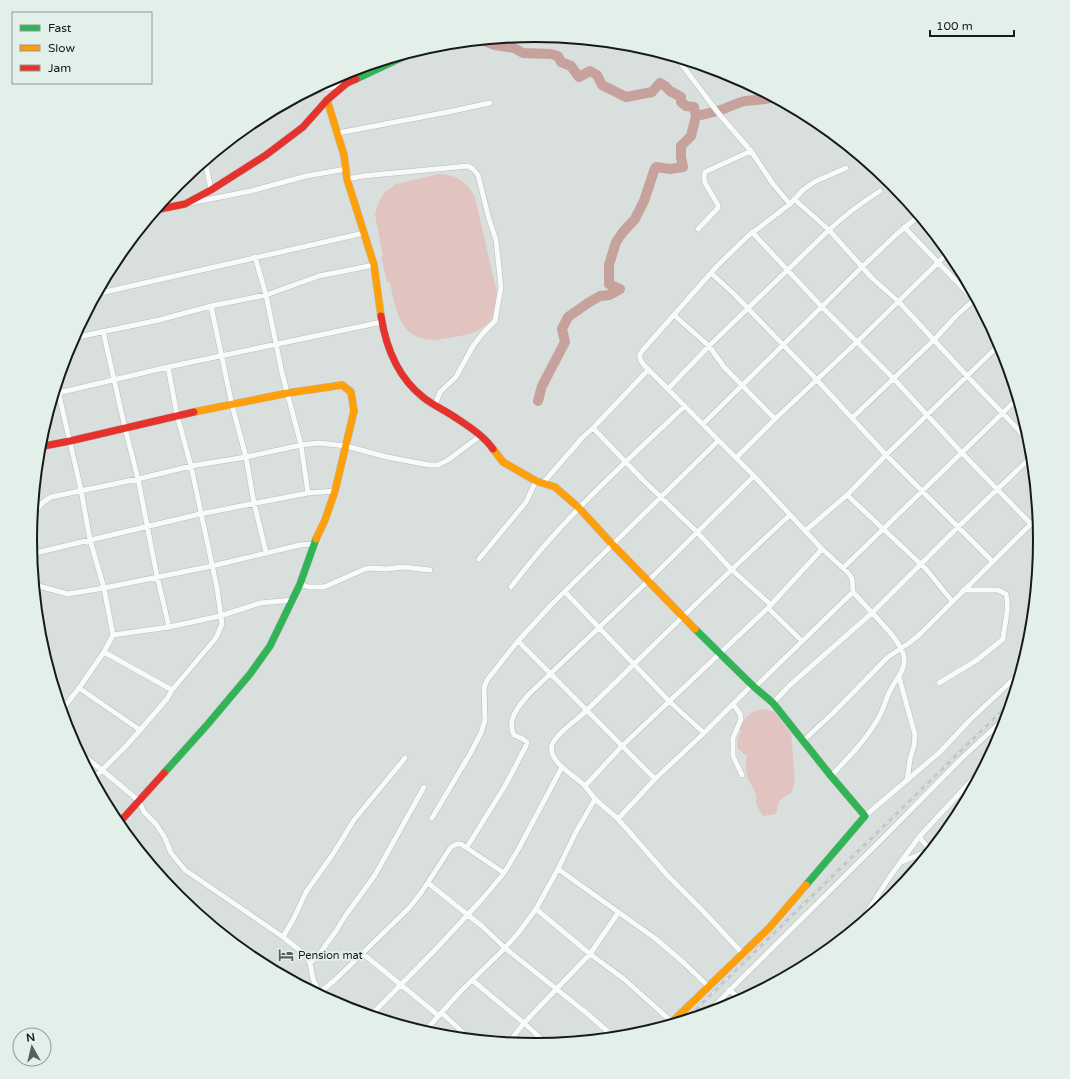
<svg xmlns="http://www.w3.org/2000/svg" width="1070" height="1079" font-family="'Varela Round',sans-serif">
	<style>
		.green { fill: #e1c4bf }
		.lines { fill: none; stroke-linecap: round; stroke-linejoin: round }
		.river { stroke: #c7a19b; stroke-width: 10 }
		.street-casing { stroke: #b7bcba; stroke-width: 6 }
		.fast-casing { stroke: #b7bcba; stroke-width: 8 }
		.slow-casing { stroke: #b7bcba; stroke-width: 8 }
		.jam-casing { stroke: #b7bcba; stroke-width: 8 }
		.street { stroke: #f9fafa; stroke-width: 5 }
		.fast { stroke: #30b455; stroke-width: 7 }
		.slow { stroke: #ff9f0a; stroke-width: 7 }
		.jam { stroke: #e5322d; stroke-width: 7 }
		.rail-casing { stroke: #c5c6c6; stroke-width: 3 }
		.rail { stroke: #e3efe9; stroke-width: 1.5; stroke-dasharray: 4.5; stroke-linecap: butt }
		.labels { text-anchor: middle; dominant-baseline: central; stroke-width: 4; stroke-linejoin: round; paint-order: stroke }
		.poi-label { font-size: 11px; fill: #161a18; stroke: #e3efe9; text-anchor: start }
		.rim { fill: none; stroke: #161a18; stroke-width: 2 }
	</style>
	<rect width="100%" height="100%" fill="#d9dfdc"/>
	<!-- green -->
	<path class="green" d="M439,174C457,175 466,181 475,197L498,298C496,303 496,308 494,313C486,336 456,336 436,340C400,341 396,311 390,283L387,282L381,256H383L375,215L378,204L384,193L396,184Z
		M762,709L773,711L791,733L795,779L792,792L779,801L776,814L763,816L756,804C758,789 751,788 747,776C745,770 746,763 747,756L738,749C737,742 737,738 741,732L739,728C745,718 750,711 762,709Z"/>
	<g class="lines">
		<!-- river -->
		<path class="river" d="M482,40L495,45L514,48L523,53L551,54L558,56L561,62L571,66L579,77L590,71L597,75L602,85L626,97L652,92L660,83L665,86L670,91L681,97V102L686,106L694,107L696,116
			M538,401L542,386L565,342L562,329L568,317L588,303L600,296L609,295L620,289L609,284V265L616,242L623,232L635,219L644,201L654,171L656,167L670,169L683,167L681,157V146L691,136L696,116C705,114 715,112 724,109C731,106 737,103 745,101C755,99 764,101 773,97"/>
		<!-- street casing -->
		<g class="street-casing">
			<path id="street" d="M676,57L719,114L751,151L773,184L790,204
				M305,93L345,84
				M338,133L448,112L490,103
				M205,160L211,190
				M846,168L814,182L803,190L790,204L748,236L717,266L642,351C638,356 640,359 643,364L754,476L822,549L843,568L1017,399
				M347,179L363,176L468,166L473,169L478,175L489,219L496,240L501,287L495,321L483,333L473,346L456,377L440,392L435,405
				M794,199L829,230L872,278L899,302L967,376L1030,442
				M190,203L251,191L306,176L346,169
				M904,227L981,307
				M698,229L718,208V205L705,183L704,178L705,172L751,151
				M752,232L822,307L894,379L962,453L1031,524
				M255,257L266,295L282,373L301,445L308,493
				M711,273L734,294L817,380L886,455L993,562
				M96,294L364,233
				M211,306L232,405L246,457L254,503L266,552
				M674,315L709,346L724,367L775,419
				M103,331L125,428L138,479L157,576L169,627
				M73,338L159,320L211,306L266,295L319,276L374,265
				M57,386L81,490L90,540L104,588L113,635L104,652L79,688L62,710
				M668,389L709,346L829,230C845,215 861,203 880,191
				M58,393L168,367L382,322
				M852,418L935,339L955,317L976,298
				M703,424L862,267L898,233L919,216
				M593,428L643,480L697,532L731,569L771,605
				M736,458L775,419L857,342L949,252
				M543,483L582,438L593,428L648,370
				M847,495L926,569L952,601
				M32,516C37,507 42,502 51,497L138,479L191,466L246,457L301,445L319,443L346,446L387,457L429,465H438L448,460L480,436
				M805,531L847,495L886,455L1000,344
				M31,554L200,514L308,493L335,491
				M479,559L526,502L536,481
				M300,584L308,587H324L365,569L372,568L386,569L403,567L430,570
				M35,585L68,594L104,588L212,566L300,545L313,544
				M511,587C561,520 624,463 685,406
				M565,592L670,702L704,733
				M768,608L802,641
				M113,635L169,627L220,616L260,603L293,600
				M518,641L655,779
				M104,652L172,690
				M899,677L915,735L914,746L910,759L907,781
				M939,683L977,660L1003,639C1004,624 1010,610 1006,594L998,590H963
				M755,687L853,592
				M79,688L140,730
				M773,703L790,685L872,613L958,527L1032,456
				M733,704L740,714L741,719L733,738V756L742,775
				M803,741L832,714L888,657L909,643L919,635L1038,517
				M80,753L102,770L139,801L144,812L156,824L165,838L171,853L185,870L283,937L307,956L310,963L313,979L320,994
				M831,776C847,759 864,742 876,722C883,712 885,700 891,689C897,677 908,668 903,653C897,636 866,607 853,592C852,578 854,578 843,568
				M93,779L127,745L167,699L172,690L216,638L222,624L217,588L191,466L177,415L168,367
				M585,786C575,776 547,761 552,745C556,733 579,719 588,709C655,644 721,578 790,515
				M865,816L940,752L970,720L1020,673
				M432,818L470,754L481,733L485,720L484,688L487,680L518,641L552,604L718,441
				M618,819L655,779L704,733L752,685
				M919,837L930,850
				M467,847L505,786L526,746L527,742L523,739L514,735C506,720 519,706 528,695L648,581L754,476
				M902,862L932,849
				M558,869L656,939L684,963L708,986
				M428,883L483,927L505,948L589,1015L614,1037
				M536,909L590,954L624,979L672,1022
				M860,923L889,878L919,837L983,768
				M283,937L294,918L306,892L333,854L354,820L405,758
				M362,953L439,1016
				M743,954L703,911L668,876L618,819L595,799L585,786L622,746L768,608L822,549
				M310,963L320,953L336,931L346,915L375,875L424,787
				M472,980L524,1023L546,1043
				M729,990L741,999
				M319,993L335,980L409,908L421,893L451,847L457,844H461L504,873
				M708,1012L884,837L961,759L1006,717
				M442,1013L469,1038
				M371,1015L435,950L484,897L504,873L519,848L562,767
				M425,1031L459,993L505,948L519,932L536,909L558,869L576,832L595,799
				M509,1042L524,1023L590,954L618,913"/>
		</g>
		<!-- fast casing -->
		<g class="fast-casing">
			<path id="fast" d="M356,79L422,48
				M695,629L752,685L773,703L831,776L865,816L806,885
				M164,773L207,725L250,674L270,646L300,584L316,539"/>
		</g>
		<!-- slow casing -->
		<g class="slow-casing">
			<path id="slow" d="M327,100L344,155L347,179L374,265L381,316
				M194,412L288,393L342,385L351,392L354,411L335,491L325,520L316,539
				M493,449L503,462L536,481L555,487L579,508L613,545L695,629
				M671,1023L770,927L806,885"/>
		</g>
		<!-- jam casing -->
		<g class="jam-casing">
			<path id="jam" d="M155,210L185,204L211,190L266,155L303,127L327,100L347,83L356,79
				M381,316C386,348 398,378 424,398C433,405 444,410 453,416C468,426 483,435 493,449
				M39,447L70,441L194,412
				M118,824L164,773"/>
		</g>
		<!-- street -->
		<use href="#street" class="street"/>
		<!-- fast -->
		<use href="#fast" class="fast"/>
		<!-- slow -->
		<use href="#slow" class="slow"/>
		<!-- jam -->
		<use href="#jam" class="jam"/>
		<!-- rail casing -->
		<g class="rail-casing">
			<path id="rail" d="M686,1019L1010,703"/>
		</g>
		<!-- rail -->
		<use href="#rail" class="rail"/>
	</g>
	<!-- icons -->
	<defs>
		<g id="hotel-bare" transform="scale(1.2)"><path d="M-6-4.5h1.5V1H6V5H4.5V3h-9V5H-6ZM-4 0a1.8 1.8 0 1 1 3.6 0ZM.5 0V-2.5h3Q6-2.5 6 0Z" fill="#5a5f5d" stroke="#e3efe9" stroke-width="2.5" paint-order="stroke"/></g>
	</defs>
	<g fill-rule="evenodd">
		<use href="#hotel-bare" x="286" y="955"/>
	</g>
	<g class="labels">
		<!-- poi labels -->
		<g class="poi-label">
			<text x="298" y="955">Pension mat</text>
		</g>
	</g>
	<!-- crop -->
	<path d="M0 0H1070V1079H0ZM37 540a498 498 0 1 1 996 0a498 498 0 1 1-996 0Z" fill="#e3efe9" fill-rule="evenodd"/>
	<path class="rim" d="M37 540a498 498 0 1 1 996 0a498 498 0 1 1-996 0Z"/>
	<!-- legend -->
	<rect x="12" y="12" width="140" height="72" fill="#e3efe9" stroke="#919a95"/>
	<rect x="20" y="25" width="20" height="6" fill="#30b455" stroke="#919a95"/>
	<text x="48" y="32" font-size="12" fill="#161a18">Fast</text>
	<rect x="20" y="45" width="20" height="6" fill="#ff9f0a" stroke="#919a95"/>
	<text x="48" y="52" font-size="12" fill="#161a18">Slow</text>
	<rect x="20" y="65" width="20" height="6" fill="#e5322d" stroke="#919a95"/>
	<text x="48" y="72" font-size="12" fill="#161a18">Jam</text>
	<!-- north arrow -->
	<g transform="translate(32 1047) rotate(352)"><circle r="19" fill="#e3efe9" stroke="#919a95"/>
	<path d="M0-3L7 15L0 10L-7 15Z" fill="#5a5f5d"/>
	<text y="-6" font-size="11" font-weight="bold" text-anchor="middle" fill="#161a18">N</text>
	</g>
	<!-- scale -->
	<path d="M930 30v6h84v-6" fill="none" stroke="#161a18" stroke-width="2"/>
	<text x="936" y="30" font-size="12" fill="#161a18" stroke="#e3efe9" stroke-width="3" paint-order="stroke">100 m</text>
</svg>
